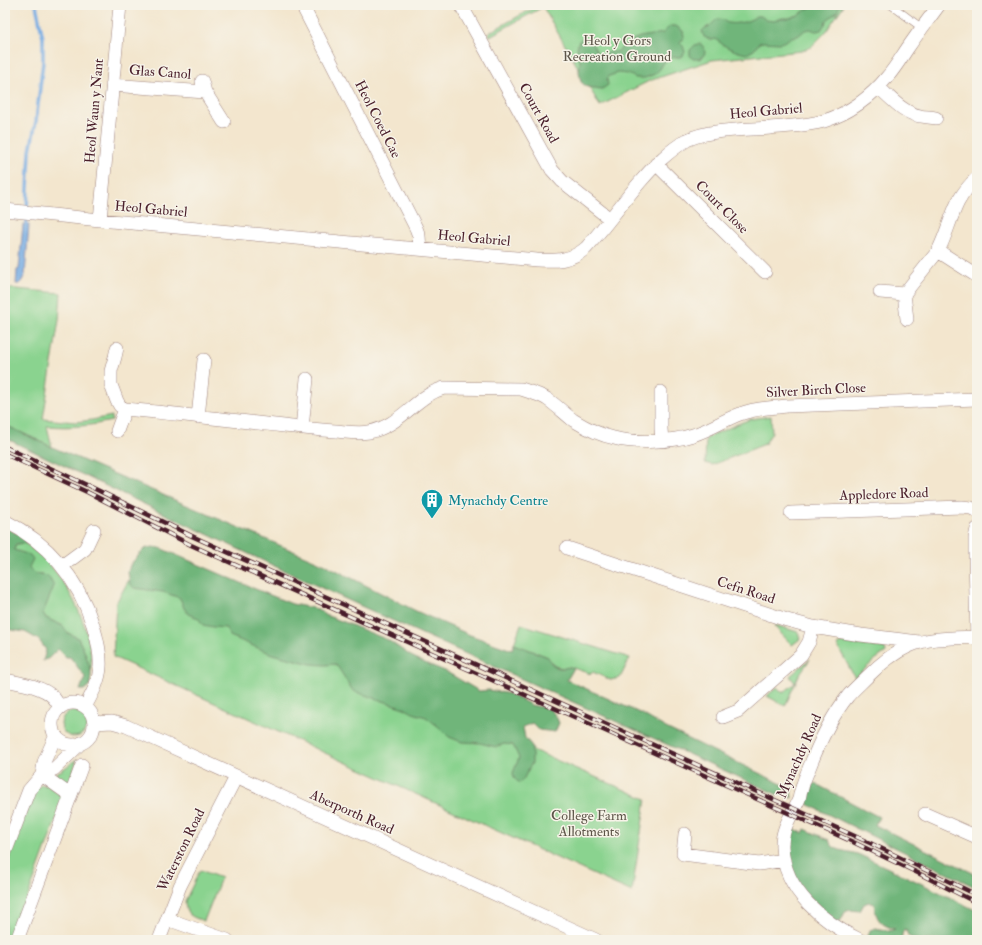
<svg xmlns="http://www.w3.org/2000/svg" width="982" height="945" font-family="'IM FELL Double Pica',serif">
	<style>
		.green { fill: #8ad38f; stroke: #6a795d }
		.forest { fill: #6fb57a; stroke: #5c6a52 }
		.water { fill: #75abe3; stroke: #606587 }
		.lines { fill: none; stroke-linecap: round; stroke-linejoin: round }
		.stream { stroke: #75abe3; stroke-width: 3.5 }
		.service-casing { stroke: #9e827c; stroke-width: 8 }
		.minor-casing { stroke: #9e827c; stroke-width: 14 }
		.service { stroke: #fff; stroke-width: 7 }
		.minor { stroke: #fff; stroke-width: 13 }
		.rail-casing { stroke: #4a1f2b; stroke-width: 4.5 }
		.rail { stroke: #f7f3e8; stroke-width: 3; stroke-dasharray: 9; stroke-linecap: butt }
		.labels { text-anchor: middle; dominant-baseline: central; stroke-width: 3; stroke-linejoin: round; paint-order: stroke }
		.park-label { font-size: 14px; fill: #5d5549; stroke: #f7f3e8 }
		.street-label { font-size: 14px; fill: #4a1f2b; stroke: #f7f3e8 }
		.culture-label { font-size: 14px; fill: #0d838f; stroke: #f7f3e8; text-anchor: start }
	</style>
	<rect width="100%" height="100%" fill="#f7f3e8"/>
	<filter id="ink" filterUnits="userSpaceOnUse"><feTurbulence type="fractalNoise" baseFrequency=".025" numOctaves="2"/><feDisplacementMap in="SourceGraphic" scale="8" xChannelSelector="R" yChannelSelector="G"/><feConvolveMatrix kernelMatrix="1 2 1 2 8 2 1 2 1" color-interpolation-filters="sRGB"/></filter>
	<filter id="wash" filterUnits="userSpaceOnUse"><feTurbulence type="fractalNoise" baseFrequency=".012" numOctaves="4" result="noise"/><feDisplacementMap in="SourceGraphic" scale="16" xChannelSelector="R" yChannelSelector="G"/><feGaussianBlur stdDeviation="0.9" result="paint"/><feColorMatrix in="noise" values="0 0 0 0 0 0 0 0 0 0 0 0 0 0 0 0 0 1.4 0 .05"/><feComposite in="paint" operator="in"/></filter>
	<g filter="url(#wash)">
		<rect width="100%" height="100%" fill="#f3e6ce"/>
		<!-- green -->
		<path class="green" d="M539,5H844L825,33L811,47L802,51L712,60L649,81L600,106L543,7L490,36L488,33Z
			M5,288L61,293L59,320L43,419L76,422L92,420L112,416V421C88,426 72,428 47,426L52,447L5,425Z
			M771,416L772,432L765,444L712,465L705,463L706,438L740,423L751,419Z
			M24,543C61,564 95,628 91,671L85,653L78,639L68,633L63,626L46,618L42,613L53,586L48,576L39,575L31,571L28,567L14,550L16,544Z
			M131,576L646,799L632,892L113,657L116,603Z
			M521,624L630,658L620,678L610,680L593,672L591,674L570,667L563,668L554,666L548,657L514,644Z
			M775,625L798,632L800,639L792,645L774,626Z
			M842,643L885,648L886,652L876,659L855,678L837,645Z
			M810,659L799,675L785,706L767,696L777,687L783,693L795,683L790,676Z
			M61 724a13 13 0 1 1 26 0a13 13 0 1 1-26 0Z
			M77,759L71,780L68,782L63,783L57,779L56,773L62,770Z
			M41,785H47L63,797V801L12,940H5V866L27,808L32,797L38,787Z
			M200,870L221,878L204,921C192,917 185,915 185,901Z"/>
		<!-- forest -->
		<path class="forest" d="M814,5H840L837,12L827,20L825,24L821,30L816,31L810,29L805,30L798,36L791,37L786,41L780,43L763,42L759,43L754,50L747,54C736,52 724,47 716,39L712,40L704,37L702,31L705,28L710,26L717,19C726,19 722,21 728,23C735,25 752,21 756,16H761L766,20L774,21L782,18H789L798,15Z
			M670,26H676L683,31L684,37L680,42L683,46L685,52L682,57H674L664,62L660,69L655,74L645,78H636L628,74L618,73L609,76L607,79L608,85L602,89L587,87L581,82L579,72L580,62L577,48L579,41L582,38C595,42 593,48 600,57C606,52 611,53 619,51L623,46L630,41L640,37L663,33Z
			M698,44H701L704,48L705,53L701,59H693L690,55V50L695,45Z
			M5,425L52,447L328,566L416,611L470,635L512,650L514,644L548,657C551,664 555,669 564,668C568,668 569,666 574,668L567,680L642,714L666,728L792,789L791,793L792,798L779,792L778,795C615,720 450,648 287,572C193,528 99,482 5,438Z
			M5,527L27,539L26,544L23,543L16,544L14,550L30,555L33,559L29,567C32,574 40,575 48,576L54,586L43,613L46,618L63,626L68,633L78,638L85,653L91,671V676L90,685L84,690H80L85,677L70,657H66L58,649L49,658L43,661L46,650L39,640L25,632L5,629Z
			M152,547L160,548L253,588L292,604L318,609L325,615L344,622L388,640L411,656L425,663L445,671L479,691L489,690L510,694L531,705L550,709L556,716L559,723L555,732L539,730L532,723L523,727L525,738L532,746V763L527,772L523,780L519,783L514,778L513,773L519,758L513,745L504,744L496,747L480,743L462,742L449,737L439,727L426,717L413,713L404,708L353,691L336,664L325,665L311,664L272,654L230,636L226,628L213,627L203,625L198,618L188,614L184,608L180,598L163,592L134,588L130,584L128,572L130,565L144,549Z
			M814,783L879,817L875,825L977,875V888L805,803Z
			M789,827L803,833L805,829L829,840C833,853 849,850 860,855C899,873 938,891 977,911V940H915V939C907,937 908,936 906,929L903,931L901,940H871L868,936L870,930L876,928L889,931L895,929C880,925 876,919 874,904L869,902L864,904L860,911L850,910L845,912L841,920L838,925L801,890L786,855Z"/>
		<!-- water -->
		<path class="water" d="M23,224L29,225L25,275L20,284H16L17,270L19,269Z"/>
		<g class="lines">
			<!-- stream -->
			<path class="stream" d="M26,228L30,151L36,121L43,62V38L36,5"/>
		</g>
	</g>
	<g filter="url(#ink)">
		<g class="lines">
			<!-- service casing -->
			<g class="service-casing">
				<path id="service" d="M891,5L922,28"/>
			</g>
			<!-- minor casing -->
			<g class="minor-casing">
				<path id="minor" d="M302,5L416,228L419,236L420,249
					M461,5L552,170L562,181L610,219
					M202,81L205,92L224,122
					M112,85L205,92
					M878,87C891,98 903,113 920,116C925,117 931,117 936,118
					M656,164L765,272
					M977,178C969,185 963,193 958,202C950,218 946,236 938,251L977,276
					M5,210L100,220L537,260C556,261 571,261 586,248C605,227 621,204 640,182C654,166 668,151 687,140C709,129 745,130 770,128C788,126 807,126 824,121C850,113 871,97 888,76C895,68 901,58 907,49C917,34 928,20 939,5
					M100,220L120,5
					M880,292L904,294
					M907,319L904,294L938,251
					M117,348L115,357L111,371V385L117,401L120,406L125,409C178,414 231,420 284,426C302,428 319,430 336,431C347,432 358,434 369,432C401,426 415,396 444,388L521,389C530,392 539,394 547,399C556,405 564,413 573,420C586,428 600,435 614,438C636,444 671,442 693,435C709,430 724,420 740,414C754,408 772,408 787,406L977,399
					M661,392V429L662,440
					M198,417L204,360
					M302,428L307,379
					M117,431L125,409
					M791,513L962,507L971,508L977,511
					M5,521C49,543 78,579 93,625C97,638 101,653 100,667C99,682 92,694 85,707
					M977,529L975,538V553L977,640
					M567,548L787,620L813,627L861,635L919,642
					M62,566L85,549L94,530
					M5,680C20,683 42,686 53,697C56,700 58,704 60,708
					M52 724a21 21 0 1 1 42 0a21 21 0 1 1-42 0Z
					M723,717L738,711L801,655L809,642L813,627
					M94,723L112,722L126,726L596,940
					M42,775L44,762L56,735
					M42,775L70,795
					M925,814L977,837
					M685,834L683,854L759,864L784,860
					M5,853L29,790L42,775L54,769L81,743
					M167,919L227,940
					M17,940L82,765
					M159,940L180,886L236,777
					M860,940C824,923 784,891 782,847C781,829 792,815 799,799C800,796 800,791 802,788C803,782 806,776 808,771C818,745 830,718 848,696C854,689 861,683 867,677C879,665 893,653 909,646C930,637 954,638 977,637"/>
			</g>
			<!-- service -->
			<use href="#service" class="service"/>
			<!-- minor -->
			<use href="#minor" class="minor"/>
			<!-- rail casing -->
			<g class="rail-casing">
				<path id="rail" d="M5,447L91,487L194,537L870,843L977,895
					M5,454L87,492L191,545L853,842L920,874L977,903"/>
			</g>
			<!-- rail -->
			<use href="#rail" class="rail"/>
		</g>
	</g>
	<!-- icons -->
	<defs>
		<g id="building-pin" transform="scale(1.15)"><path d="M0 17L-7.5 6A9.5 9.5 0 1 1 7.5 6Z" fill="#0f9aa8" stroke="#f7f3e8"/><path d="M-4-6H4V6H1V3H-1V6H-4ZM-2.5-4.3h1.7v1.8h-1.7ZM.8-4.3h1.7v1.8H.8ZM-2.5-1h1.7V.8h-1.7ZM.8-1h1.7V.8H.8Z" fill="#fff"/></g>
	</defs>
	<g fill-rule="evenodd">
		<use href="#building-pin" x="432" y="500"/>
	</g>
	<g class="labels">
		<!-- park labels -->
		<g class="park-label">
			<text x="617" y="40">Heol y Gors<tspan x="617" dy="16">Recreation Ground</tspan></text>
			<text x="589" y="815">College Farm<tspan x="589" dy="16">Allotments</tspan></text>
		</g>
		<!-- street labels -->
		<g class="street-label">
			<text transform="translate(160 72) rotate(4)">Glas Canol</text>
			<text transform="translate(94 111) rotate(-85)">Heol Waun y Nant</text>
			<text transform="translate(766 111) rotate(-5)">Heol Gabriel</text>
			<text transform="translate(539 113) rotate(61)">Court Road</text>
			<text transform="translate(378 119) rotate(63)">Heol Coed Cae</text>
			<text transform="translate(722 207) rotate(45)">Court Close</text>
			<text transform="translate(151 209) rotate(5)">Heol Gabriel</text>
			<text transform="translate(474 238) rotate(5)">Heol Gabriel</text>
			<text transform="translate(816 390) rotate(-3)">Silver Birch Close</text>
			<text transform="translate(884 494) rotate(-2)">Appledore Road</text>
			<text transform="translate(746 590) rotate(18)">Cefn Road</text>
			<text transform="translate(799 756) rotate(-66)">Mynachdy Road</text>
			<text transform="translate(352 812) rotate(24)">Aberporth Road</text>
			<text transform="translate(181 850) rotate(-64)">Waterston Road</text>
		</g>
		<!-- culture labels -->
		<g class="culture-label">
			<text x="448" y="500">Mynachdy Centre</text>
		</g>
	</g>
	<!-- margin -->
	<rect width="982" height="945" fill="none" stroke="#f7f3e8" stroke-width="20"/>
</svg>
